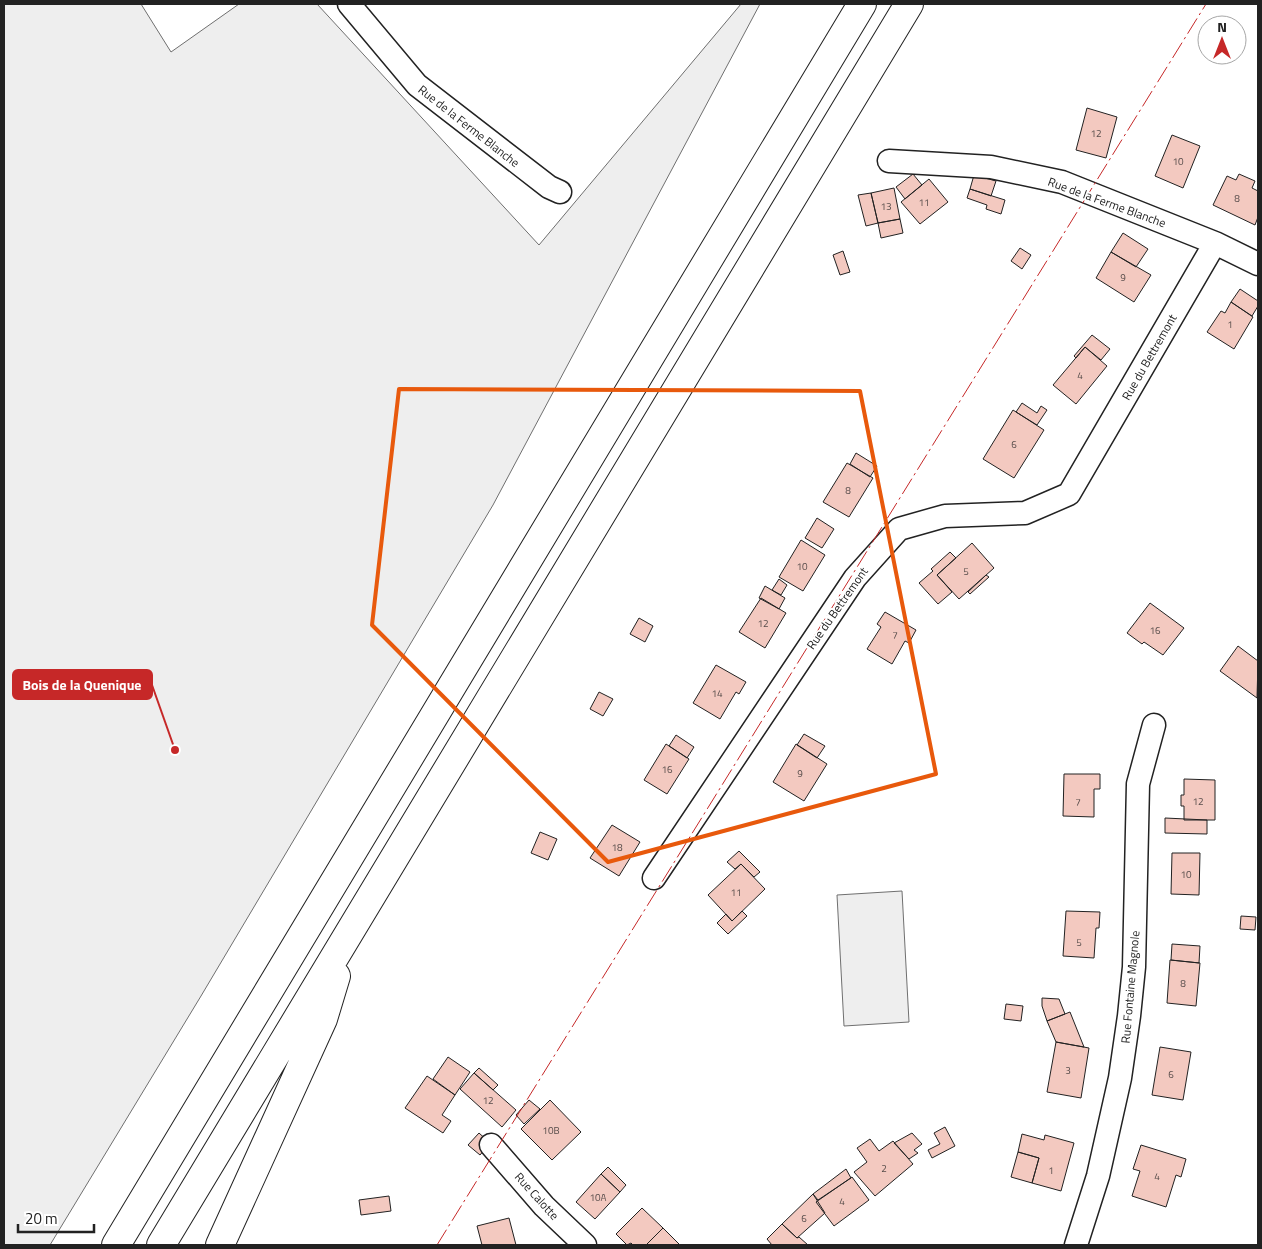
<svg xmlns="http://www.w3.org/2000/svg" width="1262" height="1249" font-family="'Titillium Web',sans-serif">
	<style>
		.green { fill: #eee; stroke: #6f6f6f }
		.building { fill: #f3c9c0; stroke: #222 }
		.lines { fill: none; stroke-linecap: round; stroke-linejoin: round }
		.minor-casing { stroke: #222; stroke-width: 25 }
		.trunk-casing { stroke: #222; stroke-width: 30 }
		.minor { stroke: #fff; stroke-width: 22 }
		.trunk { stroke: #fff; stroke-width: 28 }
		.power { stroke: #c62828; stroke-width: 1; stroke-dasharray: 18 4 2.5 4; stroke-linecap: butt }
		.marked { fill: none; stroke: #e8590c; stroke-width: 4; stroke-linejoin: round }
		.labels { text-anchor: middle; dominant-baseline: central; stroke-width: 4; stroke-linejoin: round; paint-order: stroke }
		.number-label { font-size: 10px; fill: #564c4a }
		.street-label { font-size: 12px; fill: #222; stroke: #fff }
		.leader { fill: none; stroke: #c62828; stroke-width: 2 }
		.callout-dot { fill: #c62828; stroke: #fff; stroke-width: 2 }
		.callout { fill: #c62828; stroke: #c62828; stroke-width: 2 }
		.callout-label { font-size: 14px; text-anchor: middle; font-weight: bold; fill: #fff }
	</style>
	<rect width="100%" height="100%" fill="#fff"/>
	<!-- green -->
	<path class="green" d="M4,4H141L171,52L239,4H317L539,245L741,4H760L493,505L201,996L50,1245H4Z
		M902,891L909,1022L844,1026L837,895Z"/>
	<!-- building -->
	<path class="building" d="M1087,108L1117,117L1106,158L1076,150Z
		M1172,135L1200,146L1183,188L1155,176Z
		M913,174L922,185L905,199L896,187Z
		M1239,174L1255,181L1252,188L1258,191V217L1255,225L1213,205L1227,176L1236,180Z
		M974,175L996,181L991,196L970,189Z
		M929,179L948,202L920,224L901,202Z
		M894,188L900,219L878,223L871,193Z
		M970,189L1005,200L1001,214L986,209L987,205L967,198Z
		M871,193L878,223L866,226L858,195Z
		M900,219L903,233L881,238L878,223Z
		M1123,233L1148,249L1136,267L1111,252Z
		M1020,248L1031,255L1022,269L1011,261Z
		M843,251L850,272L840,275L833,255Z
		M1111,252L1151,275L1134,302L1096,278Z
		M1240,289L1258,301V306L1252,316L1231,302Z
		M1231,302L1253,317L1234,349L1207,332L1221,311L1225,313Z
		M1092,335L1110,349L1101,360L1085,347L1076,358L1074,356Z
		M1085,347L1107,366L1076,404L1053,385Z
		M1022,403L1037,413L1041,406L1047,410L1037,425L1016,412Z
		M1013,410L1044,430L1014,478L983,459Z
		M856,453L877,466L870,477L850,464Z
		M847,463L873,478L849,517L823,502Z
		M817,518L834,529L822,548L805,538Z
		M801,540L825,555L803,591L779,577Z
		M972,543L994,568L959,599L937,575Z
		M950,552L956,558L937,575L952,592L938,604L919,583L933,571L931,569Z
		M986,575L989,577L970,594L968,592Z
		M779,579L787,585L781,595L772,590Z
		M765,586L785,598L779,609L759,598Z
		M761,598L786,613L765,648L739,632Z
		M1150,603L1184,628L1163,655L1144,642L1142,644L1127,633Z
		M885,612L916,630L909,643L905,641L892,664L867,649L881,627L877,624Z
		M639,618L653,626L645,642L630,634Z
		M1238,646L1258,661L1257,698L1220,671Z
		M716,665L746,682L739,694L736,692L720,719L693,703Z
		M599,692L613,699L603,716L590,709Z
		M804,734L825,746L817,758L797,745Z
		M676,735L694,747L687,758L669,746Z
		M666,744L689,759L667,794L644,780Z
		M796,744L827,764L804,801L773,782Z
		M1064,774H1100V789H1094V817L1063,816Z
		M1184,779L1215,780V820H1184V806H1181V795H1184Z
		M1165,818L1207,820V834L1165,833Z
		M612,825L640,842L619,876L590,858Z
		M540,832L557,839L548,860L531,853Z
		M739,851L760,872L754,877L741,864L735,869L727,862Z
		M1172,853H1200L1199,895L1171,894Z
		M741,864L765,889L732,921L708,895Z
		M742,911L747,916L728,934L717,923L726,914L732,921Z
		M1066,911L1100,912L1099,928H1096L1094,958L1063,956Z
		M1241,916L1256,917L1255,930L1240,929Z
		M1172,944L1200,946L1199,963L1171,960Z
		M1170,960L1200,963L1196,1006L1167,1003Z
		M1042,998L1059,999L1065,1014L1047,1021L1042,1006Z
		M1006,1004L1023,1006L1021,1021L1004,1019Z
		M1070,1012L1084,1047L1056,1042L1047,1021Z
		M1056,1042L1089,1048L1081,1098L1047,1092Z
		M1160,1047L1191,1052L1183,1100L1152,1095Z
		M448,1057L470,1072L455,1095L433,1079Z
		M479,1068L498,1085L493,1090L474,1073Z
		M474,1073L516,1110L502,1127L460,1089Z
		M427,1076L455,1095L442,1115L451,1121L443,1133L405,1108Z
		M529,1100L540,1109L524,1124L516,1115Z
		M550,1100L581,1132L552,1160L521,1129Z
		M945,1127L955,1146L932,1158L928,1150L940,1144L934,1133Z
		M479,1133L490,1143L480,1155L468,1145Z
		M912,1133L922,1144L914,1150L918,1153L909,1159L894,1143Z
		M1022,1134L1044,1140L1045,1135L1074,1143L1061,1191L1032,1183L1039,1158L1018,1152Z
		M870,1139L879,1151L893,1141L913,1164L875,1196L854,1172L867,1162L857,1148Z
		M1141,1145L1186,1159L1181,1177L1176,1175L1166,1207L1132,1196L1140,1171L1133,1169Z
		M1018,1152L1039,1158L1032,1183L1011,1177Z
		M608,1167L626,1185L620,1192L601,1174Z
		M846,1169L851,1178L818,1200L813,1194Z
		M601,1174L620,1192L595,1219L576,1202Z
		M852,1177L869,1200L834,1226L816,1202Z
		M813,1194L825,1213L797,1238L782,1224Z
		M389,1196L391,1211L361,1215L359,1200Z
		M642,1208L663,1228L646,1245H633L631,1243L627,1245L616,1234Z
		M509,1218L516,1245H482L477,1226Z
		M782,1224L797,1238L799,1237L808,1245H772L767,1239Z
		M663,1228L680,1245H646Z"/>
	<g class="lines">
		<!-- minor casing -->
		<g class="minor-casing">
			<path id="minor" d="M349,4L417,85L549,187L560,192
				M889,161L991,167L1062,182L1215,243L1258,264
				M654,878L855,578L899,529L945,516L1025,513L1069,494L1215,243
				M491,1145L544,1206L585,1245
				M1076,1245L1098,1176L1120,1078L1129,1016L1134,967L1138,784L1154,725"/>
		</g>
		<!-- trunk casing -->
		<g class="trunk-casing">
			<path id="trunk" d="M116,1245L862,4
				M161,1245L909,4
				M220,1245L323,1019L336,976"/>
		</g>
		<!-- minor -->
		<use href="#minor" class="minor"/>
		<!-- trunk -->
		<use href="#trunk" class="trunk"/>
		<!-- power -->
		<path class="power" d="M437,1245L1206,4"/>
	</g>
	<!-- marked area -->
	<path class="marked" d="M399,389L860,391L936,774L608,862L372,625Z"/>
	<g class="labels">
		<!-- number labels -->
		<g class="number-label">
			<text x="1096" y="133">12</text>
			<text x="1178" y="161">10</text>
			<text x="1237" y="198">8</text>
			<text x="924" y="202">11</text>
			<text x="886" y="206">13</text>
			<text x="1123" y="277">9</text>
			<text x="1230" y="324">1</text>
			<text x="1080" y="375">4</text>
			<text x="1014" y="444">6</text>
			<text x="848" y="490">8</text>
			<text x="802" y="566">10</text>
			<text x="966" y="571">5</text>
			<text x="763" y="623">12</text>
			<text x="1155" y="630">16</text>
			<text x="895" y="635">7</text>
			<text x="717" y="693">14</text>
			<text x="667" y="769">16</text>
			<text x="800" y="773">9</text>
			<text x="1198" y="801">12</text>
			<text x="1078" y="802">7</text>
			<text x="617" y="847">18</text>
			<text x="1186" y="874">10</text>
			<text x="736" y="892">11</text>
			<text x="1079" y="942">5</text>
			<text x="1183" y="983">8</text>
			<text x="1068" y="1070">3</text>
			<text x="1171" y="1074">6</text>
			<text x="488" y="1100">12</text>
			<text x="551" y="1130">10B</text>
			<text x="884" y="1168">2</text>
			<text x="1051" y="1170">1</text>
			<text x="1157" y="1176">4</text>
			<text x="598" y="1197">10A</text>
			<text x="842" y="1201">4</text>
			<text x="804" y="1218">6</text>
		</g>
		<!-- street labels -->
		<g class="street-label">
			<text transform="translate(469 126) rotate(38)">Rue de la Ferme Blanche</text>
			<text transform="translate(1107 202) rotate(20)">Rue de la Ferme Blanche</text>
			<text transform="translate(1149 357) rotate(-60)">Rue du Bettremont</text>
			<text transform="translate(837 608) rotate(-55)">Rue du Bettremont</text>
			<text transform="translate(1130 987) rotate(-85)">Rue Fontaine Magnole</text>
			<text transform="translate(537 1196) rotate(48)">Rue Calotte</text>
		</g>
	</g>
	<!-- callouts -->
	<path class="leader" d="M175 750L152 685"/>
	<circle class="callout-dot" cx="175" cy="750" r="5"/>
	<rect class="callout" x="13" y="670" width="139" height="29" rx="5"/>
	<g class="callout-label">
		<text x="82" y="690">Bois de la Quenique</text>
	</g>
	<!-- border -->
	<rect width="1262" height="1249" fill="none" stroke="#222222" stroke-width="10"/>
	<!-- north arrow -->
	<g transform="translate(1222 40)"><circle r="24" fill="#ffffff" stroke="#a7a7a7"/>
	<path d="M0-4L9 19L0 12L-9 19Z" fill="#c62828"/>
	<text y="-8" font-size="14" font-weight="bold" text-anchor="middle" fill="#222222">N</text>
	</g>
	<!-- scale -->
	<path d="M18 1224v8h76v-8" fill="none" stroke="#222222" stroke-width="2.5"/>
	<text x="25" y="1224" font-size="15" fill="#222222" stroke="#ffffff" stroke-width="4" paint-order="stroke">20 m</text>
</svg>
